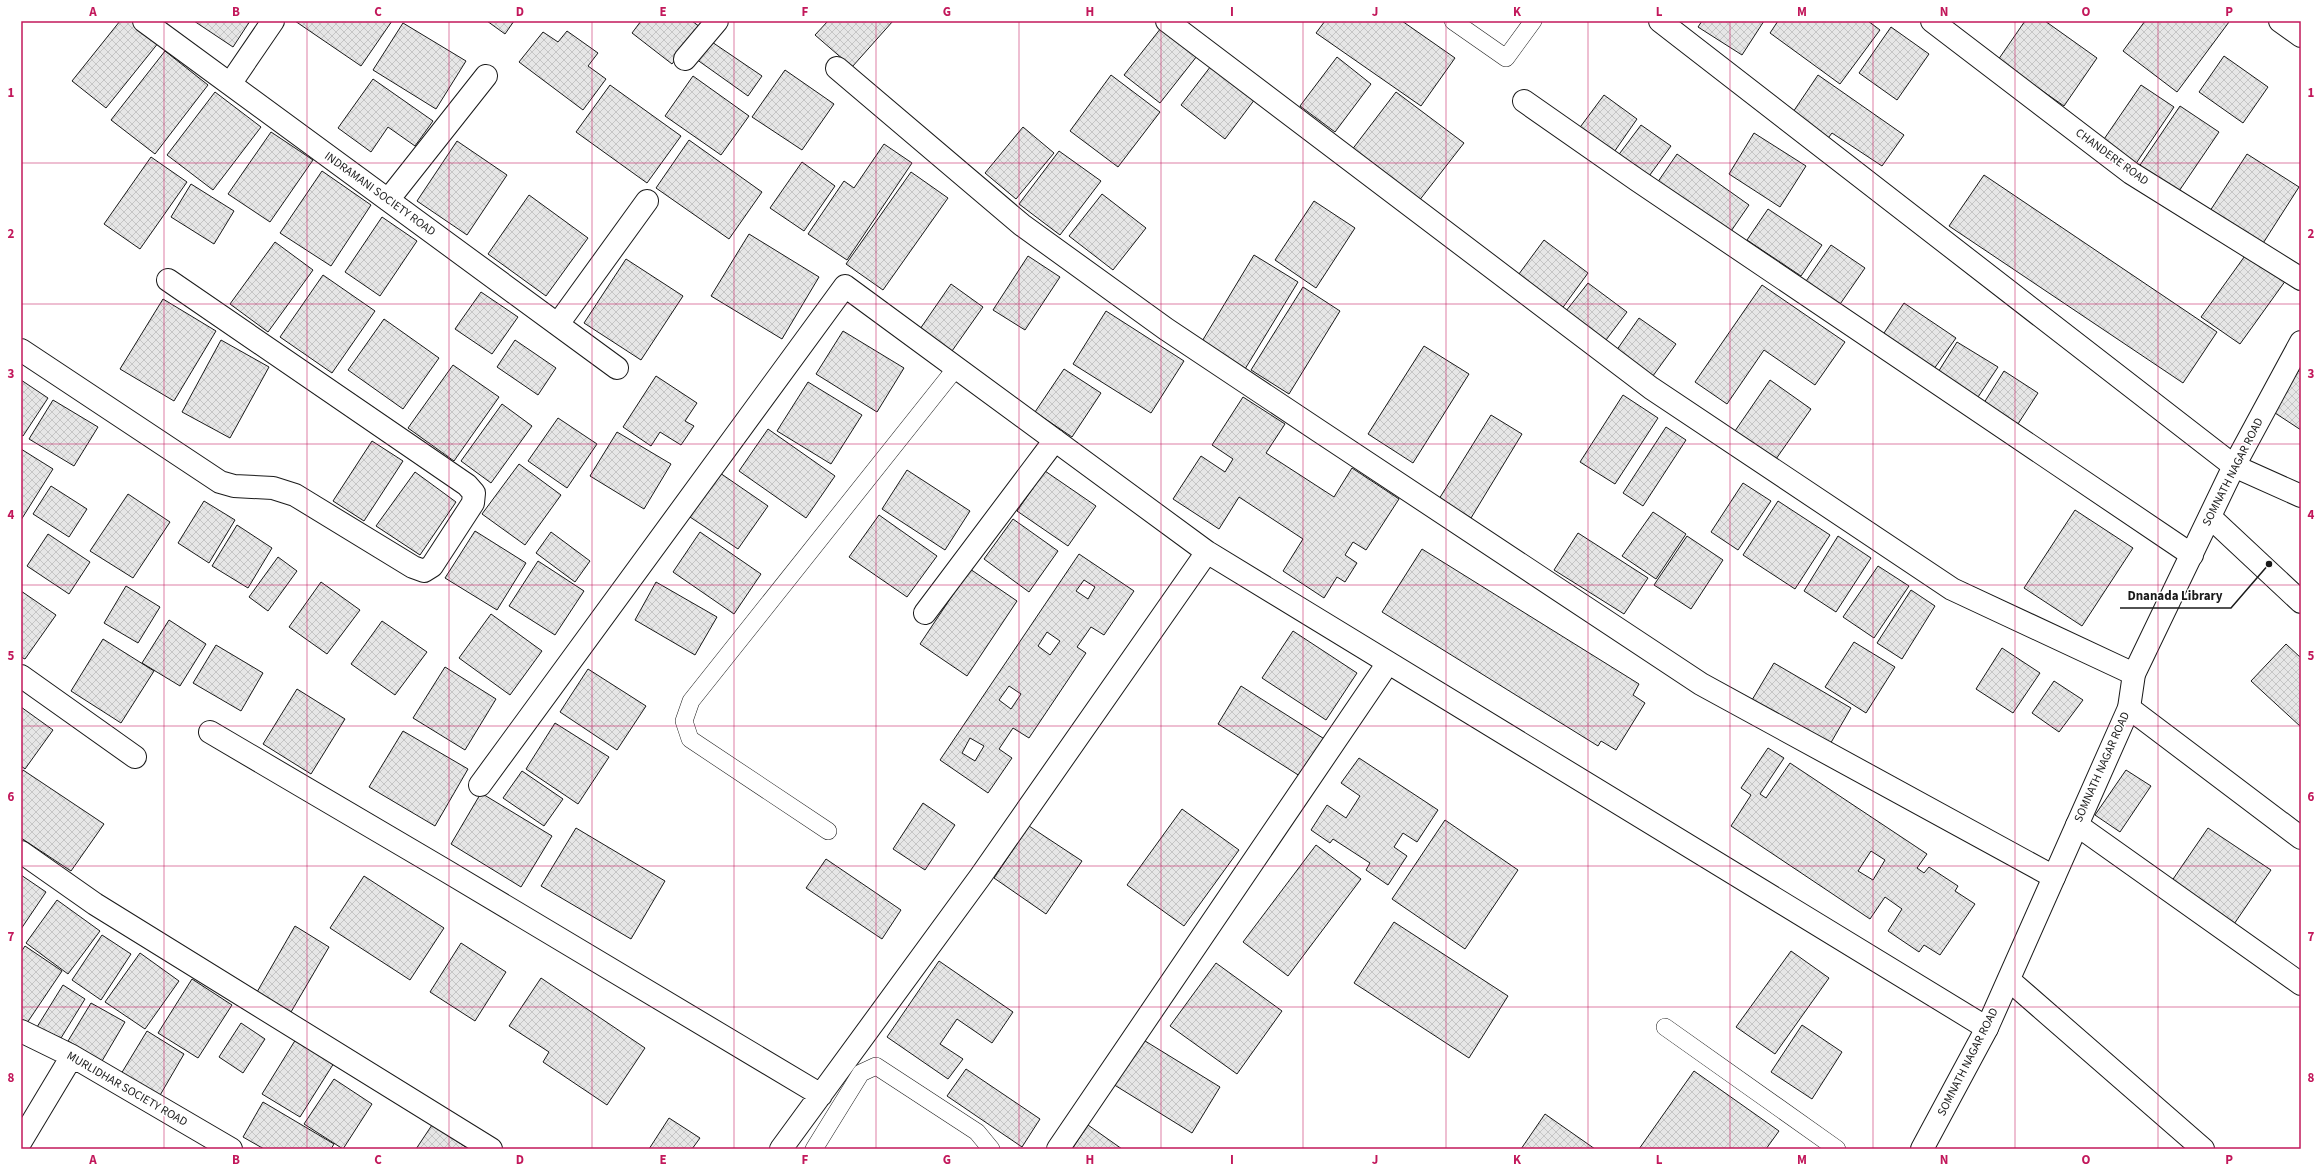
<svg xmlns="http://www.w3.org/2000/svg" width="2322" height="1170" font-family="'Source Sans 3',sans-serif">
	<style>
		.building { fill: url(#building-cross-hatch); stroke: #1a1a1a; fill-rule: evenodd }
		.lines { fill: none; stroke-linecap: round; stroke-linejoin: round }
		.lane-casing { stroke: #1a1a1a; stroke-width: 18 }
		.street-casing { stroke: #1a1a1a; stroke-width: 24 }
		.secondary-casing { stroke: #1a1a1a; stroke-width: 24 }
		.lane { stroke: #fff; stroke-width: 17 }
		.street { stroke: #fff; stroke-width: 22 }
		.secondary { stroke: #fff; stroke-width: 22 }
		.grid { fill: none; stroke: #c2185b; stroke-width: 1; stroke-opacity: 0.55 }
		.labels { text-anchor: middle; dominant-baseline: central; stroke-width: 3; stroke-linejoin: round; paint-order: stroke }
		.street-label { font-size: 12px; fill: #1a1a1a; stroke: #fff }
		.leader { fill: none; stroke: #1a1a1a; stroke-width: 1.5 }
		.callout-dot { fill: #1a1a1a; stroke: #fff; stroke-width: 1.5 }
		.callout-label { font-size: 13px; text-anchor: middle; font-weight: bold; fill: #1a1a1a; stroke: #fff; stroke-width: 3; stroke-linejoin: round; paint-order: stroke }
		.neatline { fill: none; stroke: #c2185b; stroke-width: 1.5 }
		.grid-label { font-size: 13px; text-anchor: middle; font-weight: bold; fill: #c2185b }
	</style>
	<defs>
		<pattern id="building-cross-hatch" width="8" height="8" patternUnits="userSpaceOnUse"><rect width="8" height="8" fill="#e6e6e6"/><path d="M0 0l8 8M0 8l8-8" fill="none" stroke="#c5c5c5"/></pattern>
	</defs>
	<rect width="100%" height="100%" fill="#fff"/>
	<!-- building -->
	<path class="building" d="M120,21H134L159,42L106,108L72,81Z
		M194,21H250L233,47Z
		M295,21H392L361,66Z
		M487,21H514L505,34Z
		M641,21H692L700,27L672,64L632,33Z
		M828,21H893L852,67L815,35Z
		M1325,21H1402L1455,58L1421,106L1316,33Z
		M1702,21H1764L1742,55L1698,27Z
		M1778,21H1868L1880,30L1840,84L1770,33Z
		M2025,21H2045L2097,58L2064,106L1998,60Z
		M2145,21H2227L2229,22L2177,92L2123,51Z
		M403,23L466,61L436,109L373,70Z
		M1891,27L1929,54L1897,100L1859,73Z
		M1161,28L1197,56L1160,103L1124,75Z
		M567,31L598,53L588,66L606,79L583,110L519,62L543,32L558,42Z
		M709,40L762,76L748,96L696,59Z
		M165,51L208,85L155,154L111,120Z
		M2224,56L2268,87L2243,123L2199,92Z
		M1337,57L1371,84L1335,132L1300,106Z
		M1214,62L1258,95L1225,139L1181,105Z
		M785,70L834,104L802,150L752,117Z
		M1111,75L1160,112L1118,167L1070,131Z
		M1818,75L1904,135L1882,166L1832,133L1825,142L1789,118Z
		M693,76L749,116L721,155L665,116Z
		M373,79L433,121L415,146L388,127L371,152L338,128Z
		M610,85L681,136L647,183L576,132Z
		M2141,85L2174,107L2133,168L2100,145Z
		M215,92L261,127L213,190L167,155Z
		M1396,92L1464,143L1415,206L1348,155Z
		M1604,95L1637,119L1612,155L1578,130Z
		M2180,106L2219,132L2175,197L2136,171Z
		M1641,125L1671,146L1644,183L1614,161Z
		M1023,127L1054,153L1016,199L985,173Z
		M271,132L313,160L270,222L228,194Z
		M1754,133L1806,166L1780,207L1729,174Z
		M689,140L762,192L729,239L656,188Z
		M457,141L507,175L467,235L417,201Z
		M884,144L912,163L847,260L808,234L844,181L854,188Z
		M1059,151L1101,181L1060,235L1019,204Z
		M1677,154L1749,205L1727,237L1655,186Z
		M2247,154L2299,187L2260,248L2208,214Z
		M151,157L187,182L140,249L104,224Z
		M802,162L835,186L804,231L770,208Z
		M322,171L371,205L331,266L280,233Z
		M911,172L948,198L883,290L846,264Z
		M1984,175L2217,332L2183,383L1949,226Z
		M191,184L234,211L214,244L171,217Z
		M1102,194L1146,228L1113,270L1069,236Z
		M529,195L588,238L546,296L488,254Z
		M1314,201L1355,228L1316,288L1275,260Z
		M1768,209L1822,245L1801,276L1747,240Z
		M382,217L417,241L380,296L345,272Z
		M749,234L819,277L782,339L711,296Z
		M1544,240L1588,273L1561,310L1516,278Z
		M275,242L313,270L268,332L230,304Z
		M1831,245L1865,268L1836,310L1802,287Z
		M2247,253L2286,280L2240,344L2201,317Z
		M1254,255L1298,282L1245,369L1201,343Z
		M1028,256L1060,277L1025,330L993,310Z
		M626,259L683,296L641,360L584,323Z
		M323,275L375,311L332,373L280,337Z
		M1588,283L1627,312L1606,340L1566,311Z
		M951,284L983,307L952,351L920,329Z
		M1762,285L1845,342L1815,385L1764,350L1727,404L1695,382Z
		M1303,287L1340,311L1289,394L1251,370Z
		M481,292L518,317L492,354L455,329Z
		M163,299L216,331L174,401L120,369Z
		M1904,303L1956,338L1931,373L1880,339Z
		M1106,311L1184,361L1151,413L1073,364Z
		M1639,318L1676,344L1650,380L1614,354Z
		M384,319L439,358L403,409L348,370Z
		M843,331L904,368L877,412L816,374Z
		M221,340L269,367L230,438L182,412Z
		M515,340L556,368L538,395L497,367Z
		M1957,342L1998,367L1974,403L1935,377Z
		M1424,346L1469,374L1413,463L1368,434Z
		M453,365L499,397L454,461L408,428Z
		M2301,367V430L2272,411Z
		M1064,369L1101,393L1072,437L1035,412Z
		M2004,371L2038,393L2016,427L1982,406Z
		M656,376L697,403L685,421L694,426L681,445L660,432L651,446L623,427Z
		M21,380L48,398L23,436L21,435Z
		M1770,380L1811,409L1776,459L1735,431Z
		M808,382L862,415L831,464L777,431Z
		M1623,395L1658,418L1615,484L1580,462Z
		M1243,397L1285,424L1266,453L1334,497L1352,468L1399,499L1366,550L1353,542L1345,555L1357,563L1345,582L1337,577L1324,598L1283,571L1303,539L1239,497L1219,529L1173,499L1201,456L1225,472L1233,459L1212,445Z
		M53,400L98,427L74,466L29,439Z
		M502,404L532,426L491,483L461,461Z
		M1491,415L1522,434L1471,518L1439,499Z
		M558,418L597,444L567,488L528,461Z
		M1666,427L1686,440L1643,506L1623,493Z
		M768,429L835,476L806,518L739,471Z
		M617,432L671,464L644,509L590,476Z
		M372,441L403,461L364,521L333,501Z
		M21,449L53,469L21,520Z
		M519,464L561,495L525,545L482,514Z
		M907,470L970,511L945,550L882,509Z
		M1045,471L1096,506L1068,546L1017,511Z
		M415,472L456,502L420,555L376,526Z
		M720,473L768,506L738,549L690,517Z
		M1743,483L1771,501L1738,550L1711,532Z
		M51,486L87,509L69,537L33,514Z
		M128,494L170,522L133,578L90,551Z
		M204,501L235,520L209,563L178,543Z
		M1778,501L1830,535L1795,589L1743,555Z
		M2075,510L2133,548L2082,626L2024,588Z
		M1653,512L1686,534L1656,579L1622,556Z
		M879,515L937,556L907,597L849,557Z
		M1013,519L1058,551L1029,592L984,559Z
		M237,525L272,548L248,588L212,566Z
		M475,531L526,563L497,610L445,578Z
		M551,532L590,561L575,582L536,553Z
		M700,532L761,574L734,614L673,572Z
		M1578,533L1648,578L1624,614L1554,570Z
		M48,534L90,562L69,594L27,566Z
		M1687,536L1723,560L1691,609L1654,585Z
		M1838,536L1871,558L1836,612L1804,591Z
		M1422,549L1639,684L1633,695L1645,703L1616,750L1601,741L1598,746L1382,612Z
		M1079,554L1134,591L1104,635L1091,627L1077,647L1086,653L1029,738L1013,728L999,749L1012,758L988,793L940,760ZM1084,580L1095,587L1088,599L1076,591ZM1047,632L1060,641L1050,655L1038,646ZM1009,686L1021,694L1011,709L999,700ZM970,738L984,746L975,761L962,753Z
		M278,557L297,571L268,611L249,597Z
		M538,561L584,591L555,635L509,606Z
		M1878,566L1909,586L1874,638L1843,617Z
		M970,569L1017,601L967,676L920,644Z
		M321,582L360,610L327,654L289,627Z
		M656,582L717,617L695,655L635,620Z
		M126,586L160,607L138,643L104,623Z
		M1911,590L1935,606L1902,659L1877,643Z
		M21,591L56,615L25,659L21,657Z
		M491,614L542,651L510,695L459,658Z
		M169,620L206,644L180,686L142,663Z
		M382,621L427,652L395,695L351,664Z
		M1293,631L1357,673L1326,720L1262,678Z
		M103,639L154,671L121,723L71,691Z
		M1854,642L1895,667L1866,713L1825,687Z
		M2286,644L2301,658V727L2251,681Z
		M216,645L263,673L241,711L193,683Z
		M2002,648L2040,673L2013,713L1976,689Z
		M1774,663L1851,708L1829,746L1752,700Z
		M445,667L496,699L465,750L413,718Z
		M588,669L646,706L617,750L560,712Z
		M2054,681L2083,700L2059,732L2032,713Z
		M1241,686L1326,740L1303,778L1218,724Z
		M297,689L345,719L311,774L263,744Z
		M21,707L53,730L25,769L21,766Z
		M555,723L609,757L578,804L526,769Z
		M403,731L468,769L435,826L369,787Z
		M1768,748L1784,758L1760,794L1766,798L1790,763L1927,854L1917,868L1924,873L1929,867L1958,886L1955,891L1975,904L1940,955L1924,945L1919,952L1888,931L1902,909L1885,897L1870,919L1731,826L1751,795L1741,788ZM1871,851L1885,860L1873,880L1858,871Z
		M1359,758L1438,810L1417,842L1403,833L1394,847L1407,856L1388,885L1366,870L1370,863L1333,839L1330,843L1311,830L1327,805L1346,818L1360,796L1341,783Z
		M23,770L104,824L71,871L21,838V774Z
		M2126,770L2151,786L2120,832L2095,815Z
		M522,771L563,799L544,826L503,798Z
		M481,793L552,836L521,887L451,844Z
		M923,803L955,825L925,870L893,849Z
		M1182,809L1239,850L1184,926L1127,885Z
		M1445,820L1518,870L1465,949L1392,899Z
		M1029,826L1082,861L1046,914L994,878Z
		M576,828L665,881L631,939L541,886Z
		M2208,828L2271,870L2232,927L2169,885Z
		M1316,845L1361,879L1288,976L1243,942Z
		M826,859L901,910L882,939L806,888Z
		M21,875L46,892L21,929Z
		M364,876L444,928L410,980L330,928Z
		M57,900L100,931L68,974L26,943Z
		M1394,922L1508,996L1469,1058L1354,983Z
		M295,926L329,947L291,1012L257,992Z
		M102,935L131,954L101,1000L72,980Z
		M461,943L506,972L475,1021L430,992Z
		M25,946L62,971L27,1023L21,1019V952Z
		M1791,951L1829,978L1775,1054L1736,1027Z
		M140,953L179,981L145,1029L105,1002Z
		M939,961L1013,1012L992,1043L957,1019L940,1044L963,1059L948,1079L887,1037Z
		M1216,963L1282,1011L1237,1074L1170,1026Z
		M541,978L645,1048L607,1105L543,1062L549,1052L509,1026Z
		M192,979L232,1005L198,1058L158,1033Z
		M63,985L85,999L61,1038L37,1027Z
		M91,1003L125,1022L102,1061L68,1041Z
		M241,1023L265,1039L243,1073L219,1057Z
		M1802,1025L1842,1052L1812,1099L1771,1072Z
		M147,1031L184,1054L159,1097L121,1074Z
		M1137,1036L1220,1087L1192,1133L1108,1081Z
		M296,1039L334,1063L300,1117L262,1094Z
		M966,1069L1040,1119L1022,1147L947,1096Z
		M1694,1071L1779,1131L1766,1149H1639Z
		M334,1079L372,1104L343,1149L304,1124Z
		M263,1102L334,1144L331,1149H264L243,1137Z
		M1545,1114L1595,1149H1521Z
		M669,1118L700,1138L692,1149H649Z
		M432,1125L469,1149H416Z
		M1088,1125L1122,1149H1072Z"/>
	<g class="lines">
		<!-- lane casing -->
		<g class="lane-casing">
			<path id="lane" d="M1453,21L1506,58L1533,21
				M828,831L690,739L684,721L691,701L956,368
				M1665,1027L1837,1149
				M814,1149L861,1073L876,1066L977,1132L991,1149"/>
		</g>
		<!-- street casing -->
		<g class="street-casing">
			<path id="street" d="M144,21L617,368
				M1167,21L1651,388L1952,589L2134,674
				M1660,21L2234,466L2301,496
				M1932,21L2131,173L2301,279
				M2280,21L2301,36
				M685,59L717,21
				M837,68L1022,225L1166,329L1319,431L1701,684L2054,877
				M230,84L273,21
				M1524,101L1637,180L2192,555
				M388,200L486,76
				M558,324L647,201
				M21,350L220,482L234,486L273,488L295,495L413,567L424,571L432,566L473,503L474,493L467,485L168,280
				M2210,517L2301,602
				M925,613L1055,440
				M21,676L135,757
				M2129,708L2301,838
				M210,732L443,869L821,1095
				M480,785L845,286L1207,552L1987,1028
				M2077,825L2301,984
				M21,852L95,904L491,1149
				M2009,980L2203,1149
				M21,1031L72,1056L231,1149
				M21,1141L72,1056
				M781,1149L980,877L1207,552
				M1058,1149L1388,663"/>
		</g>
		<!-- secondary casing -->
		<g class="secondary-casing">
			<path id="secondary" d="M1922,1149L1987,1028L2129,708L2134,674L2234,466L2301,342"/>
		</g>
		<!-- lane -->
		<use href="#lane" class="lane"/>
		<!-- street -->
		<use href="#street" class="street"/>
		<!-- secondary -->
		<use href="#secondary" class="secondary"/>
	</g>
	<!-- grid -->
	<path class="grid" d="M164,21V1149M307,21V1149M449,21V1149M592,21V1149M734,21V1149M876,21V1149M1019,21V1149M1161,21V1149M1303,21V1149M1446,21V1149M1588,21V1149M1730,21V1149M1873,21V1149M2015,21V1149M2158,21V1149M21,163H2301M21,304H2301M21,444H2301M21,585H2301M21,726H2301M21,866H2301M21,1007H2301"/>
	<g class="labels">
		<!-- street labels -->
		<g class="street-label">
			<text transform="translate(2112 157) rotate(36)">CHANDERE ROAD</text>
			<text transform="translate(380 194) rotate(36)">INDRAMANI SOCIETY ROAD</text>
			<text transform="translate(2233 472) rotate(-63)">SOMNATH NAGAR ROAD</text>
			<text transform="translate(2102 767) rotate(-66)">SOMNATH NAGAR ROAD</text>
			<text transform="translate(1968 1062) rotate(-63)">SOMNATH NAGAR ROAD</text>
			<text transform="translate(127 1089) rotate(30)">MURLIDHAR SOCIETY ROAD</text>
		</g>
	</g>
	<!-- callouts -->
	<path class="leader" d="M2269 564L2231 608H2120"/>
	<circle class="callout-dot" cx="2269" cy="564" r="4"/>
	<g class="callout-label">
		<text x="2175" y="600">Dnanada Library</text>
	</g>
	<!-- border -->
	<rect width="2322" height="1170" fill="none" stroke="#ffffff" stroke-width="44"/>
	<rect x="22" y="22" width="2278" height="1126" class="neatline"/>
	<g class="grid-label">
		<text x="93" y="16">A</text>
		<text x="236" y="16">B</text>
		<text x="378" y="16">C</text>
		<text x="520" y="16">D</text>
		<text x="663" y="16">E</text>
		<text x="805" y="16">F</text>
		<text x="947" y="16">G</text>
		<text x="1090" y="16">H</text>
		<text x="1232" y="16">I</text>
		<text x="1375" y="16">J</text>
		<text x="1517" y="16">K</text>
		<text x="1659" y="16">L</text>
		<text x="1802" y="16">M</text>
		<text x="1944" y="16">N</text>
		<text x="2086" y="16">O</text>
		<text x="2229" y="16">P</text>
		<text x="11" y="97">1</text>
		<text x="2311" y="97">1</text>
		<text x="11" y="238">2</text>
		<text x="2311" y="238">2</text>
		<text x="11" y="378">3</text>
		<text x="2311" y="378">3</text>
		<text x="11" y="519">4</text>
		<text x="2311" y="519">4</text>
		<text x="11" y="660">5</text>
		<text x="2311" y="660">5</text>
		<text x="11" y="801">6</text>
		<text x="2311" y="801">6</text>
		<text x="11" y="941">7</text>
		<text x="2311" y="941">7</text>
		<text x="11" y="1082">8</text>
		<text x="2311" y="1082">8</text>
		<text x="93" y="1164">A</text>
		<text x="236" y="1164">B</text>
		<text x="378" y="1164">C</text>
		<text x="520" y="1164">D</text>
		<text x="663" y="1164">E</text>
		<text x="805" y="1164">F</text>
		<text x="947" y="1164">G</text>
		<text x="1090" y="1164">H</text>
		<text x="1232" y="1164">I</text>
		<text x="1375" y="1164">J</text>
		<text x="1517" y="1164">K</text>
		<text x="1659" y="1164">L</text>
		<text x="1802" y="1164">M</text>
		<text x="1944" y="1164">N</text>
		<text x="2086" y="1164">O</text>
		<text x="2229" y="1164">P</text>
	</g>
</svg>
